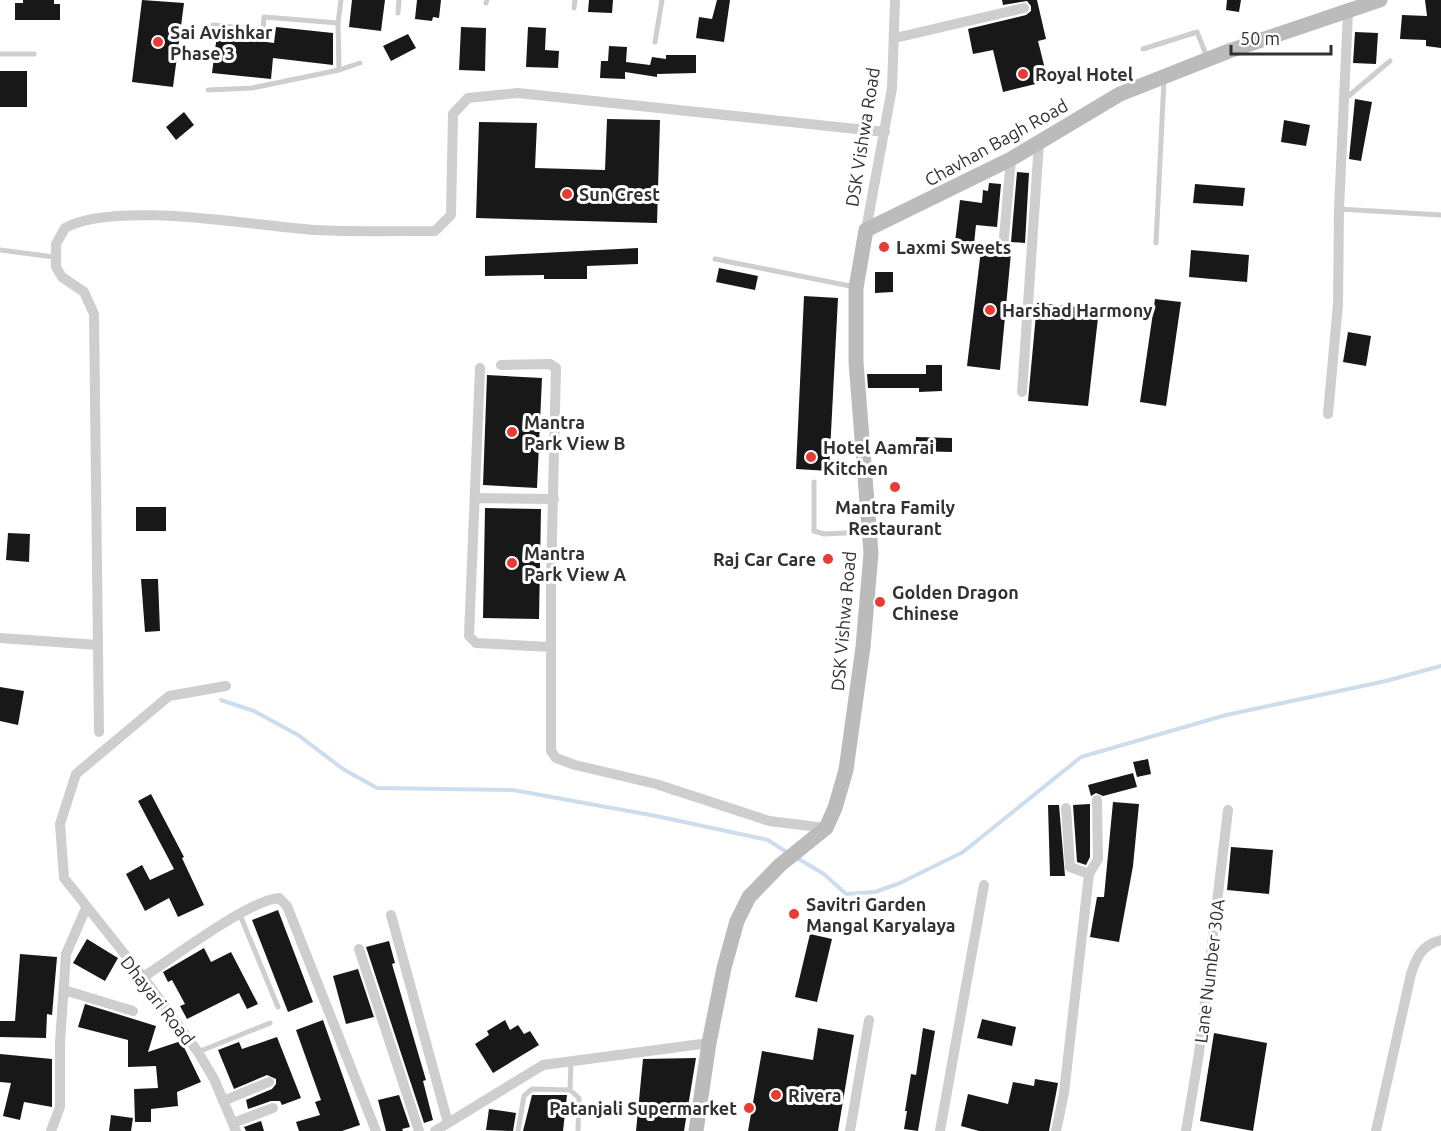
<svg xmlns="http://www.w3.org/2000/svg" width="1441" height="1131" font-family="Ubuntu,sans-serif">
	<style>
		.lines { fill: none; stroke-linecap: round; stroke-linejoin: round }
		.stream { stroke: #ccdded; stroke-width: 4 }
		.building { fill: #181818 }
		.lane { stroke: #cecece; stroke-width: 5 }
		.street { stroke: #cecece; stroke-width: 10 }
		.secondary { stroke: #bbb; stroke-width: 15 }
		.poi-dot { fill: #e73b34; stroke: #fff; stroke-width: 2 }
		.labels { text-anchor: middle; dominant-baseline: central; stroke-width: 6; stroke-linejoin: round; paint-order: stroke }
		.poi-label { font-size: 18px; font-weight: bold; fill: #313131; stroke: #fff; text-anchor: start }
		.street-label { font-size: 18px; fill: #313131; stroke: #fff }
	</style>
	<rect width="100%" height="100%" fill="#fff"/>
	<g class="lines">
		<!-- stream -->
		<path class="stream" d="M221,700L254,711L298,735L343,769L377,788L513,790L656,816L768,840L788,853
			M797,858L824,874L846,894L875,892L900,883L963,852L1081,757L1226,715L1386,681L1441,666"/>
	</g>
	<!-- building -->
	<path class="building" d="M23,0H54V4H60V20H15V3H23Z
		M142,0L184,3L173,87L132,82Z
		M352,0H385L381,31L349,27Z
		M417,0H441L439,18L433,17L432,21L415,19Z
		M589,0H613L612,13L588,12Z
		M717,0H730L724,42L696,38L699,17L712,19Z
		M1002,0H1037L1046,39L1038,41L1048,81L1003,92L993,50L973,54L968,29L1026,15L1031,11V6L1027,1L1003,5Z
		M1227,0H1241L1239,12L1226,10Z
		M1425,0H1441V48L1426,46V40L1400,39L1402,15L1427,16Z
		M276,27L333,33V65L273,58L271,79L212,73L217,35L274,43Z
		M461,27L486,28L485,71L459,70Z
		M528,27L546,28L545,50L559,51L558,68L526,67Z
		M1355,32L1378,33L1376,64L1353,63Z
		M408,34L416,48L391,61L383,46Z
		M609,46L627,47L626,62L650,65L652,57L666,59V55H696V73L657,74V77L625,72V79L600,78L601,61H608Z
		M0,71H27V107H0Z
		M1355,99L1372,102L1361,161L1349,159Z
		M184,112L194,125L176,140L166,127Z
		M607,119L660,120L657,223L476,218L479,122L537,123L535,168L605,170Z
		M1284,120L1310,125L1306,146L1281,142Z
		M1017,172L1029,173L1025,243L1011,242Z
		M989,183L1001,184L997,227L976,225L974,244L955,242L960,200L982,203L983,190L988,191Z
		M1195,184L1245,188L1243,206L1193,203Z
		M638,248V264L587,266V279H544V275L485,276V256Z
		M981,250L996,251L1002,255L1011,253L1000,370L967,366Z
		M1191,250L1249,255L1247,282L1189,277Z
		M719,268L758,276L755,290L716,282Z
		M875,272H893V292L875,293Z
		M804,296L838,298L829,471L796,469Z
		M1155,299L1181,302L1166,406L1140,402Z
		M1037,303L1099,309L1088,406L1028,401Z
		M1348,332L1371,336L1366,366L1343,362Z
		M926,365H942V391L919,392V388H868L867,374H926Z
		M487,375L542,378L537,488L483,485Z
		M916,437L952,438V452L915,451Z
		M136,507H166V531H136Z
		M485,508L541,509L539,619L483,618Z
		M8,533L30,534L29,562L6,560Z
		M141,579H158L160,631L145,632Z
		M0,687L24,691L18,725L0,721Z
		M1148,759L1151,774L1137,777L1133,762Z
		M1133,773L1137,787L1103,796L1096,793L1091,796L1088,785Z
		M151,794L184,857L182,858L204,905L178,917L169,898L145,911L126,874L142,865L150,880L174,869L138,801Z
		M1113,802L1139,804L1133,866L1119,942L1090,937L1097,897H1104Z
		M1090,804V857L1086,865L1077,862L1073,805Z
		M1048,805H1059L1065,876H1050Z
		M1231,847L1273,850L1269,894L1227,890Z
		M278,910L313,1002L288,1012L252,920Z
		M810,934L832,939L817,1002L795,997Z
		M87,939L118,958L105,981L73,963Z
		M389,941L395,963L392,964L426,1080L423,1081L433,1120L424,1123L366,947Z
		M204,948L211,962L231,952L258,1004L247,1009L239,993L187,1019L180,1006L185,1004L172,980L168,982L163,972Z
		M20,954L57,957L52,1015L47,1014L46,1038L0,1037V1021H15Z
		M358,969L374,1017L346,1024L333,976Z
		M85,1004L156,1026L148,1052L181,1041L201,1082L177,1092L178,1106L151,1109V1122H135L134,1089L158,1088L156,1066L128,1067V1040L78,1027Z
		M982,1019L1016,1027L1012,1046L977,1038Z
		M323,1020L360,1125L342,1131H299L296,1122L320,1115L315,1102L321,1100L296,1030Z
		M505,1020L510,1030L518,1025L524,1034L530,1031L539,1045L493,1073L475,1044L489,1035L487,1031Z
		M818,1028L854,1035L838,1131H748L762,1051L813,1060Z
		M923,1028L935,1031L918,1131L904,1129L907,1111H905L911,1074L916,1075Z
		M1214,1033L1267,1043L1253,1131L1200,1121Z
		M277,1037L301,1098L282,1105L280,1101H271L248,1109L246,1100L272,1089L276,1084V1079L267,1075L234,1089L218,1050L239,1042L242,1049Z
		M0,1054L52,1059V1107L24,1102L20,1120L3,1116L11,1083L0,1082Z
		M696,1058L684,1131H636L643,1059Z
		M1035,1079L1058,1083L1049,1131H979L961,1126L968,1094L1008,1104L1013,1082L1034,1086Z
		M399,1095L410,1127L402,1129L403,1131H386L378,1100Z
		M567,1095L563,1131H523L532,1095Z
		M489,1109L516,1113L513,1131L486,1130Z
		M111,1115L133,1118L131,1131H109Z
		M261,1121L264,1131H246L244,1127Z"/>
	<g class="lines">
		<!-- lane -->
		<path class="lane" d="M341,0L338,23L339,70L360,63
			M486,3L487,0
			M574,8L575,0
			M398,13L399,0
			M213,25L263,30L264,17L338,23
			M655,42L662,0
			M1143,49L1197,32L1207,57
			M0,54H34
			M208,90L252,88L339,70
			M1345,99L1390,61
			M1339,209L1441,215
			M1156,243L1164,80
			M0,250L54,257
			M715,259L855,287
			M814,482V531L824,534L867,532
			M240,915L278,1007
			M198,1052L270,1023
			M570,1090L571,1061
			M518,1131L524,1096L532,1089L570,1090L579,1098L578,1131"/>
		<!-- street -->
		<path class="street" d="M895,38L1024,8
			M866,230L892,88L895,0
			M1003,248L1011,159
			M501,365L550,364L556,368L551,579V751L556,758L575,765L656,784L769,821L826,828
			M480,368L469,636L476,643L550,647
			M1022,392L1039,143
			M1328,414L1338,304L1339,209L1348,12
			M475,498L554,499
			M0,638L98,645
			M226,686L169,696L76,774L60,824L64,878L143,977L198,1052L214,1079L236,1131
			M99,732L94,314L84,292L62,277L56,267V244L65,228C115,200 255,226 315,230C355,232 395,231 435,231L451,215L453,114L468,98L518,93L885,132
			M1066,808L1070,867L1089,874
			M391,915L448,1123
			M359,949L419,1131
			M143,977C173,958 249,900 279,898L287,906L376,1131
			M64,990L133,1011
			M223,1101L269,1082
			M233,1123L273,1108
			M51,1131L60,1107V1043L66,954L86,908
			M435,1131L543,1065L709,1043
			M850,1131L869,1020
			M940,1131L984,885
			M1056,1131L1064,1093L1089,874L1098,859L1097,800
			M1186,1131L1199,1053L1228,810
			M1376,1131L1411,974C1417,956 1422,945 1441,940"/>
		<!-- secondary -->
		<path class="secondary" d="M696,1131L709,1043L724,968L737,921L749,897L780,865L826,828L835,808L846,770L863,647L871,553L856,362V288L866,230L1011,159L1120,94L1229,51L1380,0"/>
	</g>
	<!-- markers -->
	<g class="poi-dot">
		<circle cx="158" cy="42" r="6"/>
		<circle cx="1023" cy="74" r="6"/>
		<circle cx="567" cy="194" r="6"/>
		<circle cx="884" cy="247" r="6"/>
		<circle cx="990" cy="310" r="6"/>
		<circle cx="512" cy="432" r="6"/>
		<circle cx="811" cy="457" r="6"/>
		<circle cx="895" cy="487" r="6"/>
		<circle cx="828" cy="559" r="6"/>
		<circle cx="512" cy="563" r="6"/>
		<circle cx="880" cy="602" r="6"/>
		<circle cx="794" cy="914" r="6"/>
		<circle cx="776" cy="1095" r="6"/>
		<circle cx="749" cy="1108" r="6"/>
	</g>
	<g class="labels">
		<!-- poi labels -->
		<g class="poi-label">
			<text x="170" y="32">Sai Avishkar<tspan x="170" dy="21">Phase 3</tspan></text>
			<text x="1035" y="74">Royal Hotel</text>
			<text x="579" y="194">Sun Crest</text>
			<text x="896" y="247">Laxmi Sweets</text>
			<text x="1002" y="310">Harshad Harmony</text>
			<text x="524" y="422">Mantra<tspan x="524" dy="21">Park View B</tspan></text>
			<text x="823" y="447">Hotel Aamrai<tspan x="823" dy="21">Kitchen</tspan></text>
			<text x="895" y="507" text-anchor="middle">Mantra Family<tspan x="895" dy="21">Restaurant</tspan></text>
			<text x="524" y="553">Mantra<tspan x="524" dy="21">Park View A</tspan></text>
			<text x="816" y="559" text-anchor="end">Raj Car Care</text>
			<text x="892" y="592">Golden Dragon<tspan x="892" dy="21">Chinese</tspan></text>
			<text x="806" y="904">Savitri Garden<tspan x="806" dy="21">Mangal Karyalaya</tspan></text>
			<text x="788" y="1095">Rivera</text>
			<text x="737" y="1108" text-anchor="end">Patanjali Supermarket</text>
		</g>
		<!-- street labels -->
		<g class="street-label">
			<text transform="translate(862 137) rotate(-81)">DSK Vishwa Road</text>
			<text transform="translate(996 142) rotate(-29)">Chavhan Bagh Road</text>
			<text transform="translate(843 621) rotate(-85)">DSK Vishwa Road</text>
			<text transform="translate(1209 971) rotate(-83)">Lane Number 30A</text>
			<text transform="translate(158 1000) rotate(52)">Dhayari Road</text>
		</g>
	</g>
	<!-- scale -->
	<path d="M1231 45v9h100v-9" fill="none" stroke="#313131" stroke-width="3"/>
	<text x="1240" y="45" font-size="18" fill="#313131" stroke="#ffffff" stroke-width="4.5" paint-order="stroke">50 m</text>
</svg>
